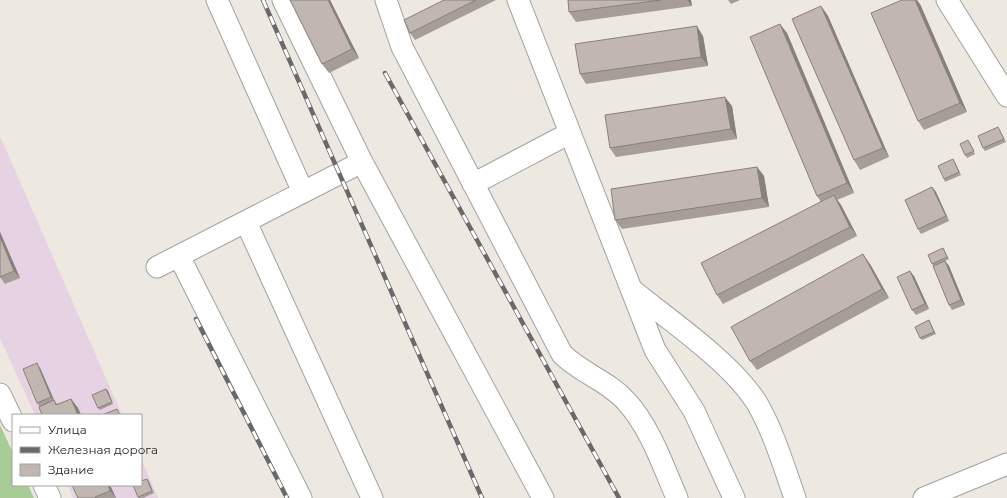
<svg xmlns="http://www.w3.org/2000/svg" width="1007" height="498" font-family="Montserrat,sans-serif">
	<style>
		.industrial { fill: #e6d2e3 }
		.forest { fill: #a7cc95 }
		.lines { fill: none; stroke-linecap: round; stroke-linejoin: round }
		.minor-casing { stroke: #a2a2a2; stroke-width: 23 }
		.minor { stroke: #fff; stroke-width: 21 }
		.rail-casing { stroke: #696969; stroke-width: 4.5 }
		.rail { stroke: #fff; stroke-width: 3; stroke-dasharray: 9; stroke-linecap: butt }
		.wall { fill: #a69d97 }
		.shaded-wall { fill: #87807b }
		.building { fill: #c1b7b0; stroke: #87807b }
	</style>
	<rect width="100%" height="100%" fill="#ede8e0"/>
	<!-- industrial -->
	<path class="industrial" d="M0,136L122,415H35L0,338Z
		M141,458L158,498H73L68,485H141Z"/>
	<!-- forest -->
	<path class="forest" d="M0,425L13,453V485H28L34,498H0Z"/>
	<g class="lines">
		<!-- minor casing -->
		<g class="minor-casing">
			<path id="minor" d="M217,0L303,192
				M283,0L362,162L543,498
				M386,0L402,47L562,354C581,373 608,381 626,401C650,427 663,466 677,498
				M518,0L655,350L694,411L734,498
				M947,0L1007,96
				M473,184L570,133
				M246,222L372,498
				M179,256L301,498
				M157,267L362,162
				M632,290C669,320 734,364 758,405C774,433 784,467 795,498
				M0,394L13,421
				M44,485L50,498
				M924,498L1007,464"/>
		</g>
		<!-- minor -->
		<use href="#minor" class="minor"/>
		<!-- rail casing -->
		<g class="rail-casing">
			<path id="rail" d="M263,0L482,498
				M385,73L619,498
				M196,319L287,498"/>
		</g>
		<!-- rail -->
		<use href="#rail" class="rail"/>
	</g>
	<!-- wall -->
	<path class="wall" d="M290,0H330L359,58L329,73L322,64Z
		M444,0H496L415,40L410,33Z
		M568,0H691L692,6L576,22L569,12Z
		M728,0H740L731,4Z
		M920,4L967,112L924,130L918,121Z
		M821,6L828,16L889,157L860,170L854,160Z
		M787,33L854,193L837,200L841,205L857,236L723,304L717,295L821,202L817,196Z
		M703,36L708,66L586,84L580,74Z
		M732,106L737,139L616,157L610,148Z
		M1000,130L1006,142L985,151L983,148Z
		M968,140L975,154L967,158L965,155Z
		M955,162L961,175L945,182L944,179Z
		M757,167L764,176L769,207L622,229L615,220Z
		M932,187L936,192L949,221L921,234L918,229Z
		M0,232L20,278L5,284L0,277Z
		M943,248L949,259L945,261L949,266L965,305L952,310L949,305L934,266L932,264Z
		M870,264L889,298L757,370L750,361Z
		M914,276L929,309L916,315L912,310Z
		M929,320L936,334L922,340L920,338Z
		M40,368L54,400L57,404L71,399L78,408L81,415H42L39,406L37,403Z
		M106,389L108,391L113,404L100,410L98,408Z
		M147,479L149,481L154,493L143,498H139L138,497Z
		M110,485L116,498H78Z"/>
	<!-- shaded-wall -->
	<path class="shaded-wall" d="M328,0H330L359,58L352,49Z
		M687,0H691L692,6Z
		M915,0H917L920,4L967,112L960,103Z
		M821,6L828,16L889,157L883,148Z
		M780,24L787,33L854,193L847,183Z
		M697,26L703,36L708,66L701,57Z
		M725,97L732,106L737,139L731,129Z
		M757,167L764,176L769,207L762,198Z
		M932,187L936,192L949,221L946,216Z
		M834,195L841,205L857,236L850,227Z
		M0,232L20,278L14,271L0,237Z
		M863,254L870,264L889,298L882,289Z
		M945,261L949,266L965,305L961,300Z
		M910,271L914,276L929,309L925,304Z
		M37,363L40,368L55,402L51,397Z
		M106,389L108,391L113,404L112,402Z
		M71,399L78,408L81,415H78Z
		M108,485H110L116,498L110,491Z"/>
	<!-- building -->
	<path class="building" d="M290,0H328L352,49L322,64Z
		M444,0H476L410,33L404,20Z
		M568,0H661L569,12Z
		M902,0H915L960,103L918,121L871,13Z
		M821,6L883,148L854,160L792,19Z
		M780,24L847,183L817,196L750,37Z
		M697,26L701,57L580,74L575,44Z
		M725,97L731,129L610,148L605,115Z
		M998,127L1004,139L983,148L978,136Z
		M968,140L974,151L965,155L960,144Z
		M953,159L959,172L944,179L938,166Z
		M757,167L762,198L615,220L611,189Z
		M932,187L946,216L918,229L905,200Z
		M834,195L850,227L717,295L701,263Z
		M0,237L14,271L0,277Z
		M943,248L947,257L932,264L928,255Z
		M863,254L882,289L750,361L731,327Z
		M945,261L961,300L949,305L933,266Z
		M910,271L925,304L912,310L897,277Z
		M929,320L934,332L920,338L915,327Z
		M37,363L51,397L37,403L23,369Z
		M106,389L112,402L98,408L92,395Z
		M71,399L78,415H42L39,407L54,400L56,405Z
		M117,409L120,415H102Z
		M147,479L152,491L138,497L133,485H141V481Z
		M72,485H108L110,491L95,497L96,498H78Z"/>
	<!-- legend -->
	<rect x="12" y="414" width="130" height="72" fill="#ffffff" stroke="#a4a4a4"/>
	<rect x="20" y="427" width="20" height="6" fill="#ffffff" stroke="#a4a4a4"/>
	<text x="48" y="434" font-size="12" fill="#1b1b1b">Улица</text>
	<rect x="20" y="447" width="20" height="6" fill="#696969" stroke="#a4a4a4"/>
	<text x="48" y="454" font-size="12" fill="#1b1b1b">Железная дорога</text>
	<rect x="20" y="464" width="20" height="12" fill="#c1b7b0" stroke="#a4a4a4"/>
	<text x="48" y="474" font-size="12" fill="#1b1b1b">Здание</text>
</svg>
